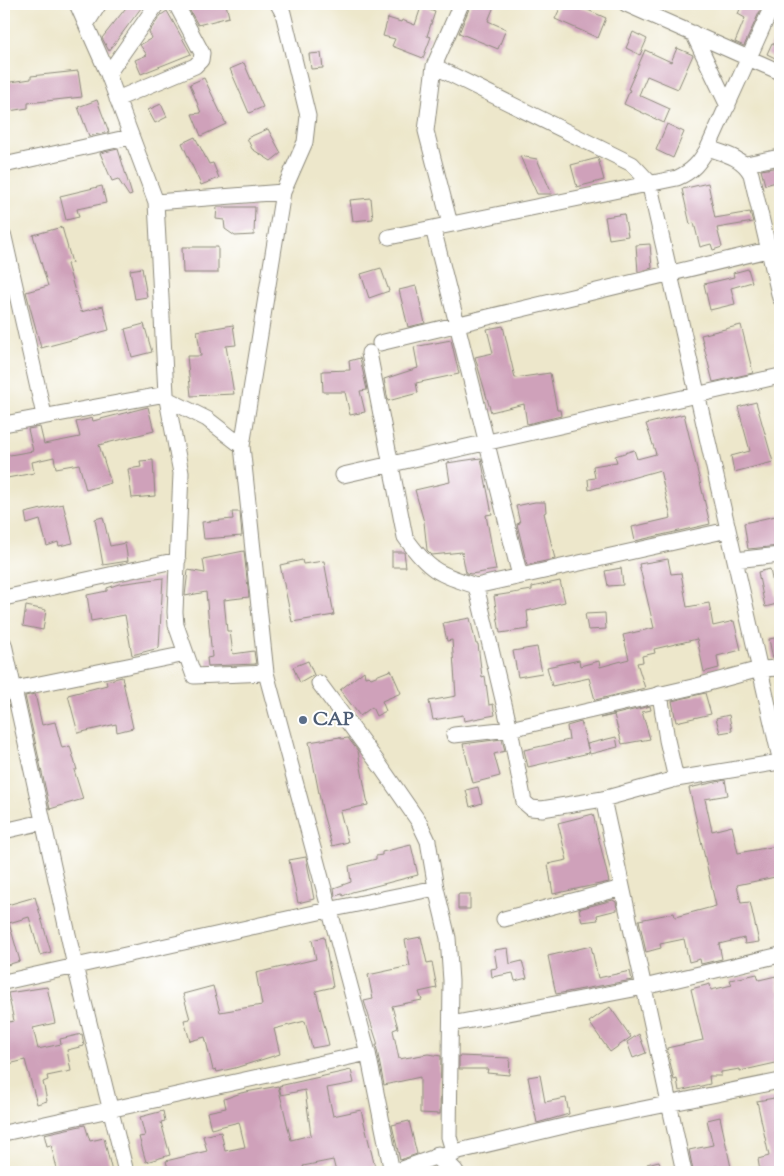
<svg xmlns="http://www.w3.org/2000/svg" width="784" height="1176" font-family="'Sorts Mill Goudy',serif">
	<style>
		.building { fill: #cfa1ba }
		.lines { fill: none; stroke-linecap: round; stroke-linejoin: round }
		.minor-casing { stroke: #8c897b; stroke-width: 17 }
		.tertiary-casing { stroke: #8c897b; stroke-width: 21 }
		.minor { stroke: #fff; stroke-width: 15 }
		.tertiary { stroke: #fff; stroke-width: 19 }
		.service-dot { fill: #5c6f8a; stroke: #fff; stroke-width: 2 }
		.labels { text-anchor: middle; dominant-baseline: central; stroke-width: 4; stroke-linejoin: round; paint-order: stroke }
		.service-label { font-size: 19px; font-weight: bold; fill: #4e5e75; stroke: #fff; text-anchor: start }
	</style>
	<rect width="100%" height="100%" fill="#fff"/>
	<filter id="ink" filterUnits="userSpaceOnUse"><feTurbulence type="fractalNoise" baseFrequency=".02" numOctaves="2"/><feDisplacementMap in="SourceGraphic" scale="10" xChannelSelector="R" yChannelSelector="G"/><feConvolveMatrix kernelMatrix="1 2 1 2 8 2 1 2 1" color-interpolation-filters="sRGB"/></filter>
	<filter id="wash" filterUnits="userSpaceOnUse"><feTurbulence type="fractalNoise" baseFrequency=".0096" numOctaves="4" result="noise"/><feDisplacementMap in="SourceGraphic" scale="20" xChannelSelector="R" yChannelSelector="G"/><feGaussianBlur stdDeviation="1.12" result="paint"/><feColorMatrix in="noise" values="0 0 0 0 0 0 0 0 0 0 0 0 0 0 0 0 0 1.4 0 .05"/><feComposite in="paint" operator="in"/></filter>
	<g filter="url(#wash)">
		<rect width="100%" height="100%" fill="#ede7cb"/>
		<g id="blocks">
			<!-- building -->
			<path class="building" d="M129,4H144L109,51L102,38Z
				M186,4H226L229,17L198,25Z
				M471,4H495L488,21L506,29L498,49L459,33Z
				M562,4H574L606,18L598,38L555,19Z
				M742,4H763L744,46L735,42L745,18L738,14Z
				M421,7L435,12L427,36L431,37L423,58L392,46L395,39L383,36L388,18L401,22L402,20L415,25Z
				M167,11L191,54L141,74L135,60L147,55L140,45L152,38L149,32L161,15Z
				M633,32L647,39L640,55L626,48Z
				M772,43L780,47L777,59L767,54Z
				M677,48L693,55L678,89L647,76L639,95L670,109L664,123L624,104L630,90L628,89L645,50L671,62Z
				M321,53L323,68L311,69L309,54Z
				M244,63L263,107L249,113L230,69Z
				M78,71L82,97L28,103V108L9,111L4,83L31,79V76Z
				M204,78L226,124L201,136L192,114L201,113L190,84Z
				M97,100L109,132L89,136L78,107Z
				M161,104L167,117L155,123L148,110Z
				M667,124L684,132L673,158L656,150Z
				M268,129L281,153L271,161L252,149L247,138Z
				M195,137L209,164L213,163L219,178L201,185L182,143Z
				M118,149L132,195L129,196L118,179L112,181L100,153Z
				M520,156L537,159L552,194H537Z
				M598,158L604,180L577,187L571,165Z
				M780,167V181L765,185L761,170Z
				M708,183L715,218L750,212L753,222L717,228L722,247L713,250L711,244L700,247L694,223L690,224L682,189Z
				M102,186L106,203L77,209L79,217L66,220L60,196Z
				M371,198L373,219L353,221L350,200Z
				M217,207H255L254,235L235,236L225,229L224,220L216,219Z
				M624,214L628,236L609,239L605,217Z
				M62,227L72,263L67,264L81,312L103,306L109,330L41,348L26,292L48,286L33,235Z
				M650,244L652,268L638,272L636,245Z
				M182,247H218V273H183Z
				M142,268L147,297L135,299L130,270Z
				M381,268L389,291L369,298L361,274Z
				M748,269L752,282L731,288L735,304L710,310L704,284L734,277L733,273Z
				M416,286L425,323L408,327L399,290Z
				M144,324L152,352L132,357L125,329Z
				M233,325L236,345L226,346L234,394L191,396L187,356H201L197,331Z
				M741,325L753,373L713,382L701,335Z
				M503,326L515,378L550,373L557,410H560L561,416L527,424L524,404L491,412L475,357L493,353L487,329Z
				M451,340L459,374L416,383L418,393L388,401L384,379L418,368L414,347Z
				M360,358L367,390L360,391L365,412L350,415L345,392H323L322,371L350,370L349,361Z
				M756,402L773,462L734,472L731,456L750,451L738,407Z
				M148,407L154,431L99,445L111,483L86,490L79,464L56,468L54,457L32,462L34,473L7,478L4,456L33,451L28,429L40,427L44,444L80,437L76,422L92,418L93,421Z
				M684,414L710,524L635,541L632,527L671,518L660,470L589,490L588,479L595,478L593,466L617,462L615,456L634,450L637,459L656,454L646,424Z
				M481,458L492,514L486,515L496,570L471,574L466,573L462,552L432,555L427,550L424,522L415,490L450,482L447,463Z
				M153,460L155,496L132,498L128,469L141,467L140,461Z
				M535,502H545L546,512L544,513L555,559L527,565L517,524L520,523L516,506Z
				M63,504L73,543L59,546L58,542L47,546L40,520L27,524L25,513Z
				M232,512H240L242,536L204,539L202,522L233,519Z
				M780,515V546L748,549L744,523Z
				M103,517L110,546L125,543L128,561L103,565L95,519Z
				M244,551L249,597L224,600L227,631H230L233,654L254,651L256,664L208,666L207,658L212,657L206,592L185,596L188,570L205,573L203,559Z
				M392,552H404L406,567H392Z
				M668,559L671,574L681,573L687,607L709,603L713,626L734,621L741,650L717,656L719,668L704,672L697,639L654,649L655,653L642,656L643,662L637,663L645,688L595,700L589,678L552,686L547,667L579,660L580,666L599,661L600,667L629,659L623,635L654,628L639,564Z
				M302,560L303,564L324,561L334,615L292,622L280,565Z
				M621,568L623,585L608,586L605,571Z
				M770,569L777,604L765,607L758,572Z
				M163,578L159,648L132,655L125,615L91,621L87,595L107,591V588L119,584Z
				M560,581L565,602L527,611L529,629L500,633L494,596L532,590V587Z
				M26,606L46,610L43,630L23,626Z
				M605,613L606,629L588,630L585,614Z
				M470,618L476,644H478L482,677L485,676L489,705L493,704L495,715L464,721L463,715L433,720L429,701L456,696L452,640L447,641L443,623Z
				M780,637V659H773L769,639Z
				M537,647L542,673L518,677L513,651Z
				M308,661L314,675L300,683L293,667Z
				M391,670L401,693L382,701L386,711L376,716L372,707L360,716L340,690L364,671L365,677L369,676L371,678Z
				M122,677L133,728L117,732L116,724L78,733L68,695L107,685L106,681Z
				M705,693L711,714L676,722L672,701Z
				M35,694L42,725L55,722L62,748L70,746L77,770H74L83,799L50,809L25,696Z
				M650,706L651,710L642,712L650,739L622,744L614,715L600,718Z
				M729,715L732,731L720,733L716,718Z
				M581,722L589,753L528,767L524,750L569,740L567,726Z
				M340,737L341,739L348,738L358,751L368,805L340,811L348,842L332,846L323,814L309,742Z
				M616,737L618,747L590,754L587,744Z
				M502,739L505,751L494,754L500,776L473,783L463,744Z
				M725,780L728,795L705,799L712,831L732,826L738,853L777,846L780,861V876L737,885L741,903L750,902L759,942L745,944L744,938L719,944L722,959L701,964L700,959L689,962L684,939L660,944L661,948L646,952L639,920L674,913L675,917L716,906L689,788Z
				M478,787L482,803L470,807L466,790Z
				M593,814L609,882L553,894L548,864L567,860L558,823Z
				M411,845L418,875L352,892L343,896L342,894L335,896L334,888L351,882L349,866L376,859V856L382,855V852Z
				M306,857L314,899L298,903L289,860Z
				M458,894H470V909H458Z
				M35,897L51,952L40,955L29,917L9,923L20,961L7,965L4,954V906Z
				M613,900L616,902L617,910L597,915L598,920L582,922L579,909Z
				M324,937L333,987L316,991L329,1045L312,1048L305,1021L274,1029L280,1054L235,1068L217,1072L216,1069L213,1070L205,1037L190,1041L184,1020L190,1019L183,994L213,986L220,1012L262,1005L256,973L316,959L312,940Z
				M421,937L427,963L432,962L437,988L419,992L422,1000L392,1006L398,1028L393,1030L399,1059L428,1054L441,1056L440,1114L420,1113V1077L384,1085L376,1045H378L364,1001L373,999L368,975L410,966L405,940Z
				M591,946L598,978L630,971L632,980L556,994L548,956Z
				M508,948L510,964L522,961L527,978L515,981L513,973L492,977L491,969L497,968L494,950Z
				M757,974L759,980L776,976L778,991H780V1062L740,1071V1069L721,1072V1076H709L710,1084L679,1091L677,1079L674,1080L667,1048L703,1040L691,989L710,984L711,990L732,985L730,980Z
				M47,987L55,1023L33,1028L38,1049L61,1044L60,1039L82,1034L84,1046L67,1050L71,1071L47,1076L48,1080L43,1082L47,1101L37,1104L25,1060L9,1064L6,1051L4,1052V1023L14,1021L8,993Z
				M610,1007L631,1037L610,1052L589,1022Z
				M639,1034L646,1053L633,1058L627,1042Z
				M459,1056L510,1058L509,1075L487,1073L488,1069H459Z
				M351,1070L354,1083L327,1088L333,1116L361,1110L375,1167L352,1172H336L333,1160L303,1166L305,1172H169L166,1161L207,1151L203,1136L221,1132L225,1151L245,1147L239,1122L211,1129L207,1112L226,1108L224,1099L241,1093L278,1086L291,1140L311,1135L305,1090L281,1095L279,1086Z
				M540,1075L545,1102L566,1098L569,1114L537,1123L528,1077Z
				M780,1097V1110L775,1111L780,1134V1172H760L758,1159L769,1156L757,1101Z
				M163,1111L165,1121L161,1122L170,1155L146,1162L139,1137L145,1136L140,1117Z
				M720,1117L732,1172H718L717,1166L693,1171L689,1150L713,1145L707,1120Z
				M409,1121L417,1154L400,1160L392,1125Z
				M85,1125L90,1141L104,1138L112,1172H58L51,1145L47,1146L44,1134Z
				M659,1161L663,1172H650L647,1164Z"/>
		</g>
	</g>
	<g filter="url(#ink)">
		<use href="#blocks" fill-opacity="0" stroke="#8c897b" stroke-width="1"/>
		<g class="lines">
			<!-- minor casing -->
			<g class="minor-casing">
				<path id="minor" d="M77,4L108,74L156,202L166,394L181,473L175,612L176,625L194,676L266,673
					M278,4L283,13L308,116L305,142L283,192L242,446L266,673L368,1053L392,1172
					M626,4L780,72
					M87,23L99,4
					M693,33L728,106
					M434,66L632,164L649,182L780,758
					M108,74L157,4
					M117,99L195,66L201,60L202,53L176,4
					M708,148C725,154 742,157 751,174L780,298
					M746,164L780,157
					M4,165L130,137
					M156,202L283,192
					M450,224L426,131L434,66L461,4
					M433,228L520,576
					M4,237L44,415
					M389,237L677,178C693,171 699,163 708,148L773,4
					M380,343L780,247
					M369,353L405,537C428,570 438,574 476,586L728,530
					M167,399L207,419L242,446
					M4,424L166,394
					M343,475L780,376
					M735,560L780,555
					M476,586L510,729L524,802L531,808L542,809L603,799L676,779L780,762
					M4,598L178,560
					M4,644L75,966L126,1172
					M319,683L381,767L419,822L428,841L436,888L448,938L451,981L449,1137L454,1154
					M5,691L186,654
					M660,694L667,740L676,779
					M454,735L510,729L697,686L760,669L780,668
					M603,799L684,1172
					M4,831L43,822
					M504,919L622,888
					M4,982L328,910L436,888
					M451,1024L644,987L780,955
					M4,1133L368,1053
					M393,1172L438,1156L589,1120L780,1081"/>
			</g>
			<!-- tertiary casing -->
			<g class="tertiary-casing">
				<path id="tertiary" d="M438,1156L454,1172"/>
			</g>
			<!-- minor -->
			<use href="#minor" class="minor"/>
			<!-- tertiary -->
			<use href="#tertiary" class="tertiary"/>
		</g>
	</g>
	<!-- markers -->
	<circle class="service-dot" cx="303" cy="720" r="5"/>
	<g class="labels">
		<!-- service labels -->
		<g class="service-label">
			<text x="313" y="720">CAP</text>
		</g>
	</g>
	<!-- margin -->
	<rect width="784" height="1176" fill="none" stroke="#fff" stroke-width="20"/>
</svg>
